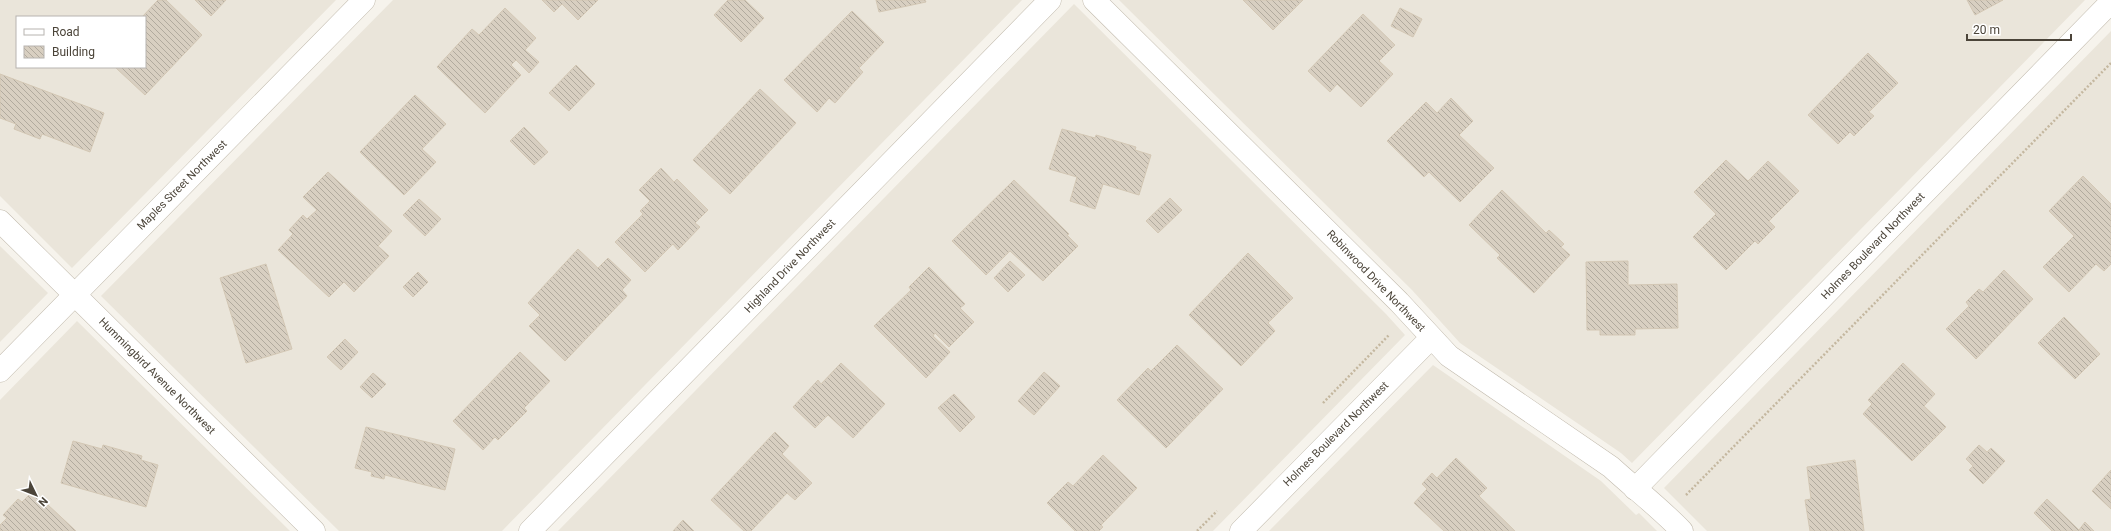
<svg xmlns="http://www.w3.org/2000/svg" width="2111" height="531" font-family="Roboto,sans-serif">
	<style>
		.residential { fill: #eae5da; fill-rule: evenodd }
		.building { fill: url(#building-back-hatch); stroke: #d3c7b4 }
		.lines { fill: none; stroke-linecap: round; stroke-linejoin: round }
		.minor-casing { stroke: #c2bbae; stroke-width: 23 }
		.tertiary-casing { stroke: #c2bbae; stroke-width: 23 }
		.path { stroke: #c4b79f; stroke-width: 2.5; stroke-dasharray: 2 2; stroke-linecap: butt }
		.minor { stroke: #fff; stroke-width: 22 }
		.tertiary { stroke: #fff; stroke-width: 22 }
		.labels { text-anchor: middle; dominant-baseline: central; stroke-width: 3; stroke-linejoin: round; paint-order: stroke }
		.street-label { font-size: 11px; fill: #4b4439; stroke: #fff }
	</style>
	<defs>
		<pattern id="building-back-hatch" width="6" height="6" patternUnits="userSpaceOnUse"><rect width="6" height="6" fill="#d8cfc1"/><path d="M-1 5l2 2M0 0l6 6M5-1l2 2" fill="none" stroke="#b1aa9e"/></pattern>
	</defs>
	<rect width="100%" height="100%" fill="#f6f3ec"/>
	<!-- residential -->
	<path class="residential" d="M0,0H336L72,268L0,196ZM17,17H145V67H17Z
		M393,0H1022L502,531H339L101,296Z
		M1119,0H2085L1632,463L1621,453L1460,343L1412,290Z
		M1074,4L1386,314L1405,335L1213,531H558Z
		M2111,31V531H1707L1664,488Z
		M0,246L48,293L0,342Z
		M77,321L290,531H0V400Z
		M1433,365L1601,481L1636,515L1639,513L1657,531H1269Z"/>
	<!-- building -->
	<path class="building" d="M158,0H166L202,35L145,95L115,67H145V17H142Z
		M195,0H226L211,16Z
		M542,0H598L578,20L562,4L554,12Z
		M728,0H745L764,18L741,42L714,15Z
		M876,0H925L926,2L879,12Z
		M1243,0H1303L1273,30Z
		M1967,0H2003L1975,15Z
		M505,8L536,38L525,50L539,62L529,73L516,60L511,65L521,75L485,113L437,67L472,29L479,35Z
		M1400,8L1422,19L1413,37L1391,26Z
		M852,11L884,42L859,68L863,72L835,103L829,98L817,112L784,80Z
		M1363,14L1395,45L1379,61L1393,74L1361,107L1337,84L1330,92L1308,71Z
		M1868,53L1898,83L1869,112L1874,116L1854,136L1850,132L1838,144L1808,115Z
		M576,65L595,84L569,111L549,93Z
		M0,74L104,113L90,152L42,134L40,139L14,129L16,124L0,118Z
		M760,89L796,123L730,194L693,160Z
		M415,95L446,124L422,149L436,162L404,195L360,152Z
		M1451,98L1473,121L1459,135L1494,168L1460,202L1429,172L1424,177L1387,141L1426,102L1437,113Z
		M524,127L548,152L534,165L510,141Z
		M1062,129L1095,138L1096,135L1136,147L1135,150L1151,155L1139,195L1103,184L1095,209L1070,201L1077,177L1049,169Z
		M1726,160L1748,181L1768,161L1799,191L1769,221L1775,227L1758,244L1755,241L1726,270L1693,237L1716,214L1694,192Z
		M661,168L674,182L677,179L708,210L695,223L700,227L678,250L673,244L645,272L615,242L643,214L640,211L650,201L639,190Z
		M328,172L392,231L378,246L389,256L354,292L344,282L329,297L278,250L293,234L289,230L303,215L307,219L317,210L303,197Z
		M2083,176L2111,204V264L2104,271L2096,264L2069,292L2043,267L2074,236L2049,211Z
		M1014,180L1069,234L1067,235L1078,246L1043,281L1010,251L986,275L952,241Z
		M1502,190L1546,233L1549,230L1564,244L1561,247L1570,255L1534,293L1497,258L1500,255L1469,225Z
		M1170,198L1182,210L1158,233L1146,221Z
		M419,199L441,219L425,236L403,215Z
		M578,249L598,268L608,258L631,280L622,290L627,296L565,361L529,326L540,315L528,303Z
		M1248,253L1293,298L1268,323L1275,331L1241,366L1189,315Z
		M1010,261L1025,275L1008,292L994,278Z
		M1628,261V285L1677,284L1678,328L1635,329V335H1600V330H1587L1586,262Z
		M266,264L292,349L246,363L220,278Z
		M929,267L965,304L960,308L974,322L949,347L935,333L933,336L950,352L926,378L874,326L911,290L909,287Z
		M2004,270L2033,299L1976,359L1946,329L1969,306L1966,302L1979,289L1983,292Z
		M418,272L428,282L413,297L403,287Z
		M2064,317L2100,354L2075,379L2038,343Z
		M345,339L358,352L341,370L327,357Z
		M1177,345L1223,389L1166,448L1117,400L1148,368L1151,371Z
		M520,352L550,381L524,408L527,411L498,440L495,437L483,450L453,421Z
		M841,363L885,404L853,438L828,415L815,428L793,407L818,380L821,384Z
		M1903,363L1935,394L1924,406L1946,427L1912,461L1863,414L1872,404L1868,400Z
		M1044,372L1060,386L1034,415L1018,401Z
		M373,373L386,384L372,398L360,387Z
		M954,394L975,417L960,432L938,408Z
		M366,427L455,449L445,490L385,475L384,479L371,476L372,472L355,468Z
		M775,432L789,446L782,454L812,483L795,500L787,493L751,531H744L711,500Z
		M73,441L102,449L103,445L142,456L141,460L158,465L146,507L61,483Z
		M1979,445L1987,452L1991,448L2005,461L1983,484L1969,470L1973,466L1966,459Z
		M1103,455L1137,488L1101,525L1103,527L1099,531H1075L1047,503L1068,482L1073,486Z
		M1456,458L1487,488L1479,496L1515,531H1444L1414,503L1427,489L1422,484L1432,473L1437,478Z
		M1855,460L1864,531H1810L1805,500L1811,499L1807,467Z
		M2111,470V509L2092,491Z
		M33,491L76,531H0V525L7,518L3,515L18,499L22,502Z
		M2047,499L2079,530L2085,522L2094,531H2052L2034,513Z
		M683,520L694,531H673Z"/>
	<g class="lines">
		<!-- minor casing -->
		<g class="minor-casing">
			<path id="minor" d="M1094,0L1399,302L1449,356L1611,467C1635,489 1660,508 1682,531
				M0,221L314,531
				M0,371L364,0
				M530,531L1050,0
				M1241,531L1431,338"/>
		</g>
		<!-- tertiary casing -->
		<g class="tertiary-casing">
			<path id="tertiary" d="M1635,489L2111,2"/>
		</g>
		<!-- path -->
		<path class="path" d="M1323,403L1389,335
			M1686,495L2111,63
			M1197,531L1217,511"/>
		<!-- minor -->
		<use href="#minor" class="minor"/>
		<!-- tertiary -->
		<use href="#tertiary" class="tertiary"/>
	</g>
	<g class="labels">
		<!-- street labels -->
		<g class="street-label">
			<text transform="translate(182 185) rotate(-45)">Maples Street Northwest</text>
			<text transform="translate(1873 246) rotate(-46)">Holmes Boulevard Northwest</text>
			<text transform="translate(790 266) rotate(-46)">Highland Drive Northwest</text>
			<text transform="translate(1376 281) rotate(46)">Robinwood Drive Northwest</text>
			<text transform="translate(157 376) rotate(45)">Hummingbird Avenue Northwest</text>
			<text transform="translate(1336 434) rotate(-45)">Holmes Boulevard Northwest</text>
		</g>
	</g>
	<!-- legend -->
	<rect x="16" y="16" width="130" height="52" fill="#ffffff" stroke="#b7b4b0"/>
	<rect x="24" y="29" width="20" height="6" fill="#ffffff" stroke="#b7b4b0"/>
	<text x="52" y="36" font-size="12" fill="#4b4439">Road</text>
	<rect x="24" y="46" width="20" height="12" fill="url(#building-back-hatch)" stroke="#b7b4b0"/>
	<text x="52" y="56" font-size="12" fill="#4b4439">Building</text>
	<!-- north arrow -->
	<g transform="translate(36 495) rotate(133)" stroke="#ffffff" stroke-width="3" paint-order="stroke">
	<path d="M0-3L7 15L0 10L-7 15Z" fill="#4b4439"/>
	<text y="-6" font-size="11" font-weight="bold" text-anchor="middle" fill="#4b4439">N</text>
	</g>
	<!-- scale -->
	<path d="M1967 34v6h104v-6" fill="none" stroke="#4b4439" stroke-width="2"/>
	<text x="1973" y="34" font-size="12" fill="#4b4439" stroke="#ffffff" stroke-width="3" paint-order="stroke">20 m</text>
</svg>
